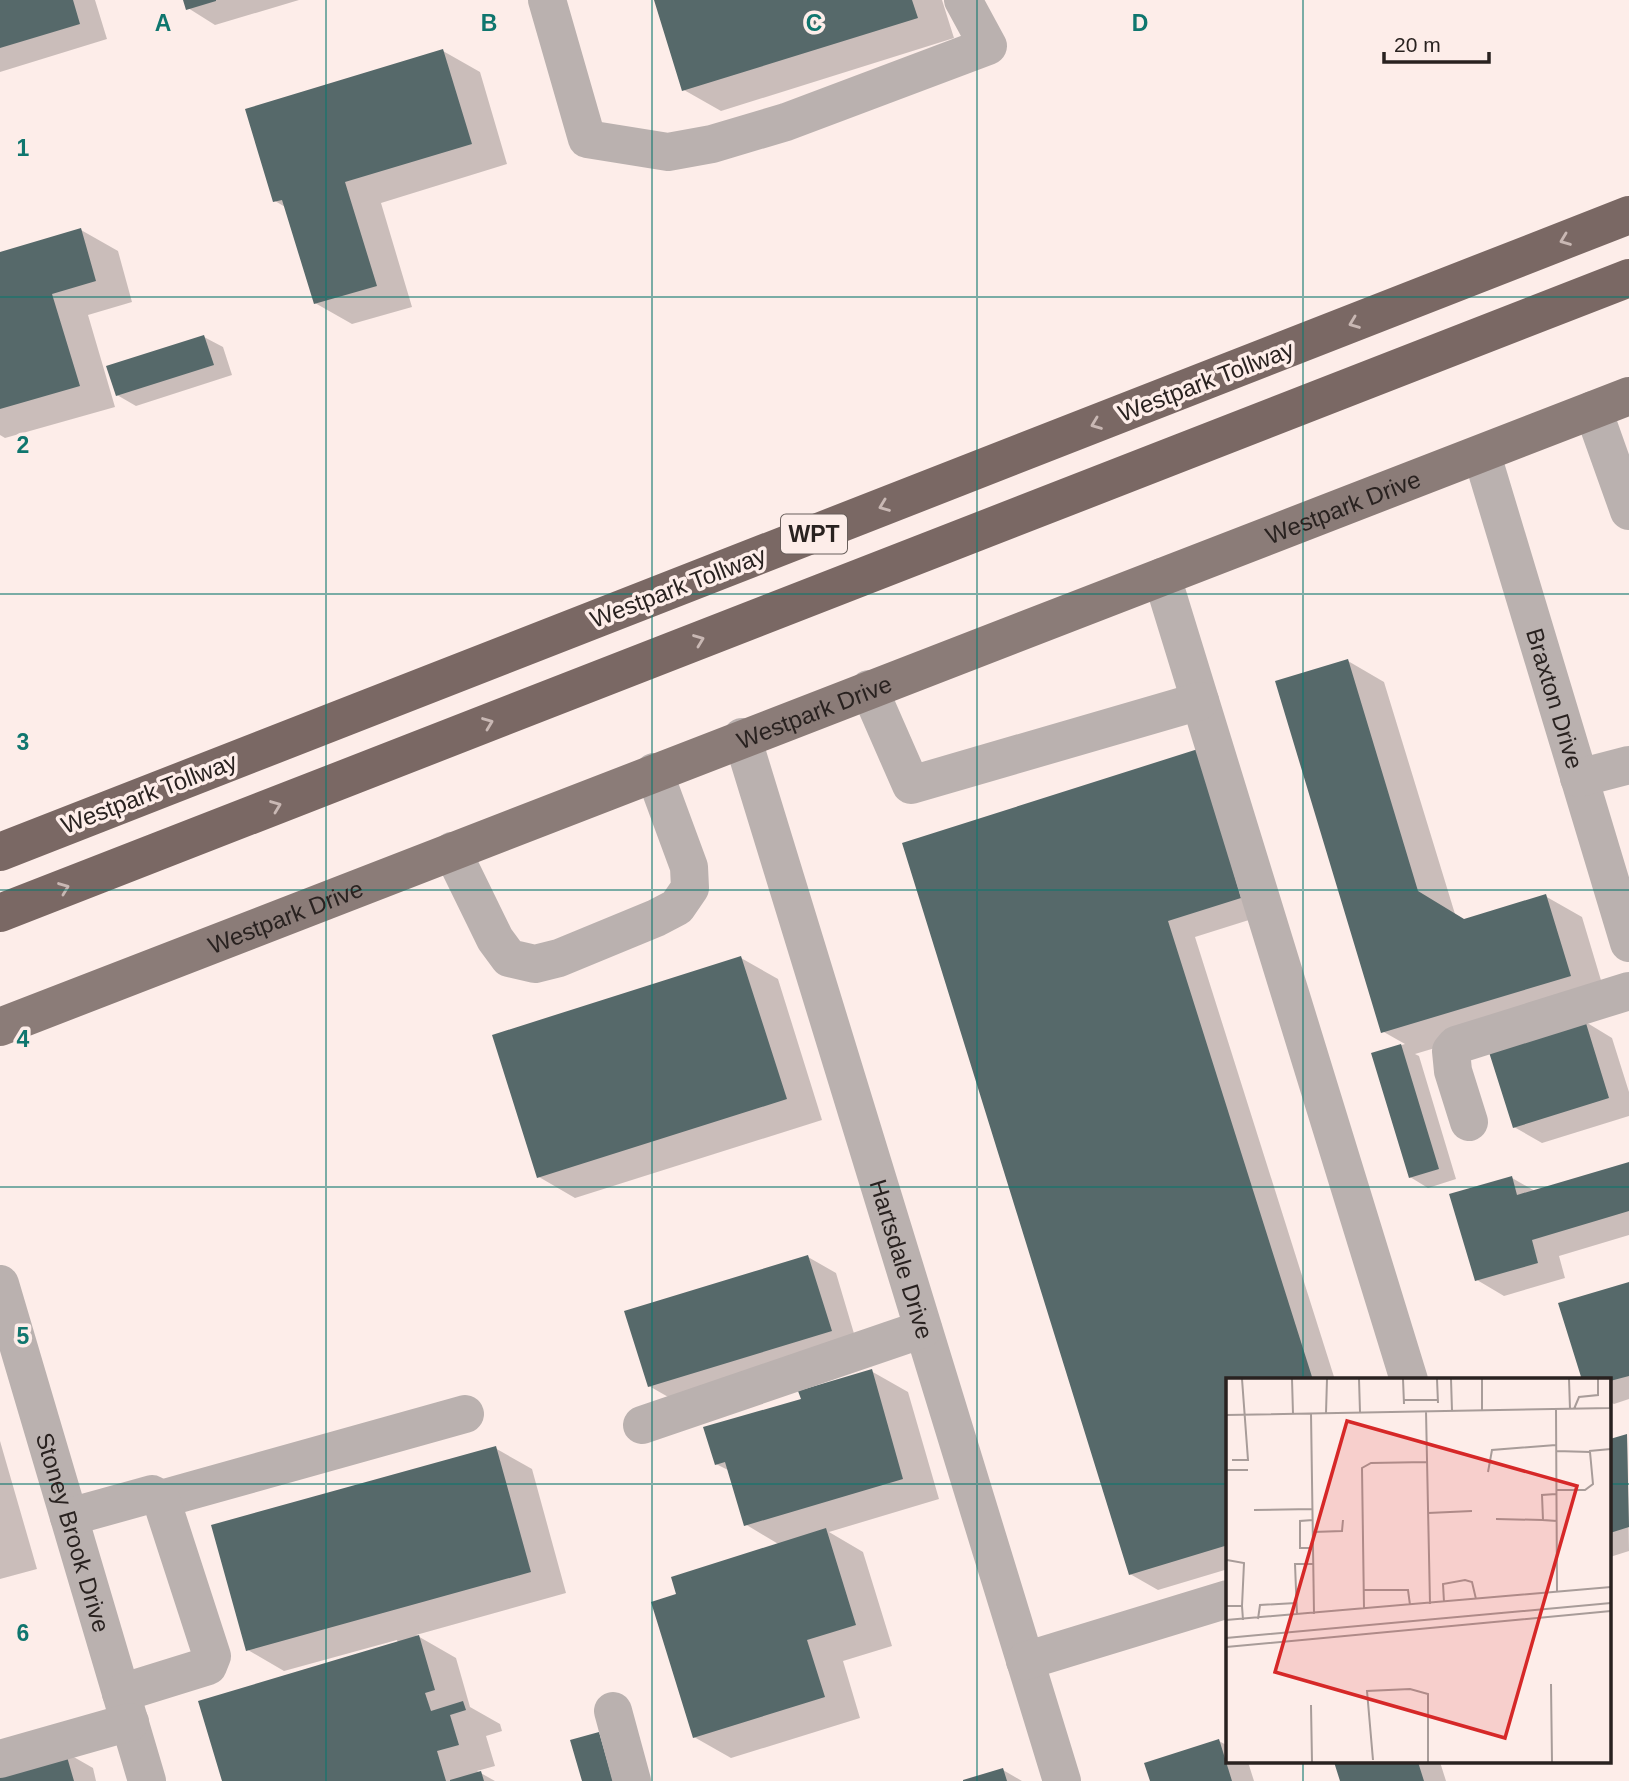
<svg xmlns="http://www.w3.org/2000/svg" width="1629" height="1781" font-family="Arial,sans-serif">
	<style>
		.shadow { fill: #0003 }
		.building { fill: #56696a }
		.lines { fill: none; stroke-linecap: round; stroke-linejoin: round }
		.minor { stroke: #bab1af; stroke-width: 38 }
		.major { stroke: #8b7c78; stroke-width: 38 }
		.highway { stroke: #7a6864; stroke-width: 38 }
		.oneway { stroke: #c9b8b4 }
		.grid { fill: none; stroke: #0f766e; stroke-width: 2; stroke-opacity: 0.55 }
		.labels { text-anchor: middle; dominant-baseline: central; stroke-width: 7; stroke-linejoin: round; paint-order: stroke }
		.shield { fill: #fdede9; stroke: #695f5c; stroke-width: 2 }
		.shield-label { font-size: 23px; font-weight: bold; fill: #292220 }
		.street-label { font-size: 24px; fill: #292220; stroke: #fdede9 }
		.inset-road { fill: none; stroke: #a89c99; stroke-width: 2 }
		.view { fill: #d62828; fill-opacity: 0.15; stroke: #d62828; stroke-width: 3.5 }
		.inset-edge { fill: none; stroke: #292220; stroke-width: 3.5 }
		.grid-label { font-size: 23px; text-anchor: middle; font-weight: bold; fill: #0f766e; stroke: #fdede9; stroke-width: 7; stroke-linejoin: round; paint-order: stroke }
	</style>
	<rect width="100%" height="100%" fill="#fdede9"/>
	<!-- shadow -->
	<path class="shadow" d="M0,0H95L107,39L0,72Z
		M185,0H299L215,25L188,8Z
		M656,0H942L954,38L721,111L684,90Z
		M443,51L480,72L507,164L381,203L412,307L352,324L315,303L287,208L275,201Z
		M81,230L118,251L132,302L88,315L115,407L5,438L0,435V254Z
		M204,337L223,347L232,375L136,406L117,395Z
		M1348,661L1384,682L1455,914L1465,920L1545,896L1582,917L1606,997L1415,1054L1419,1056L1456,1179L1428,1188L1410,1177L1373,1054L1405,1044L1382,1031Z
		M1198,751L1268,914L1195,937L1335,1380H1228V1569L1158,1590L1130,1574L904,844Z
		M741,958L778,979L822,1120L575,1198L539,1177Z
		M1584,1021L1612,1038L1629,1092V1116L1542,1143L1514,1127Z
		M1629,1164V1235L1559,1256L1565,1278L1504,1296L1477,1280L1512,1178L1535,1191Z
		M808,1257L836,1273L858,1347L677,1402L649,1386Z
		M1629,1284V1399L1614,1404L1610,1402V1380H1584L1561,1305Z
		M871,1371L908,1392L939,1499L829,1532L863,1552L892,1646L843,1661L860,1718L731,1758L694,1737L678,1595L780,1545L745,1524L730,1471L716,1464L803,1400Z
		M1627,1436L1629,1551L1610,1557V1441Z
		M0,1441L37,1569L0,1579Z
		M495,1448L532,1469L566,1593L416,1635L456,1658L470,1707L500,1724L502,1731L486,1736L495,1766L477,1771L495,1781H223L398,1643L397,1640L284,1671L248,1650Z
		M1219,1741L1228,1746V1762H1248L1254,1781H1152Z
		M65,1752L93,1768L96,1781H0Z
		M1336,1762H1440L1446,1781H1342Z
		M1003,1770L1022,1781H966Z"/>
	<!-- building -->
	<path class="building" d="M0,0H73L80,24L0,48Z
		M183,0H216V1L186,10Z
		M654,0H912L918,18L682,91Z
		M443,49L472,144L345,182L377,286L314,304L282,200L273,202L245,109Z
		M81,228L96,281L52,294L80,386L0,409V252Z
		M204,335L214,365L116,396L106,366Z
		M1348,659L1418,891L1464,919L1546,894L1571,976L1381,1033L1275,681Z
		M1198,749L1241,898L1168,921L1313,1380H1228V1545L1129,1575L902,843Z
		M741,956L787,1099L537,1178L492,1035Z
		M1585,1020L1609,1098L1513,1128L1488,1049Z
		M1401,1044L1439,1169L1409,1178L1371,1053Z
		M1629,1162V1211L1532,1240L1538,1263L1475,1281L1449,1194L1512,1176L1517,1195Z
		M808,1255L832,1331L648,1387L624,1311Z
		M1629,1282V1376L1610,1381L1582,1380L1558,1303Z
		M872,1369L903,1479L744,1526L725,1462L715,1465L703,1427L801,1399L798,1391Z
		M1627,1434L1629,1527L1610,1533V1439Z
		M496,1446L531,1572L246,1651L211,1525Z
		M826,1528L856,1625L807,1640L825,1697L693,1738L651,1602L676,1594L671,1577Z
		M419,1635L435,1690L425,1693L431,1711L463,1701L466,1710L450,1715L459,1745L437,1751L446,1781H222L198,1701Z
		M599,1732L613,1781H582L570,1740Z
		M1219,1739L1232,1781H1150L1144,1763Z
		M65,1750L74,1781H0V1770Z
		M1334,1762H1418L1424,1781H1340Z
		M1003,1768L1007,1781H963V1780Z
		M481,1771L484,1781H450V1780Z"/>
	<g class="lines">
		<!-- minor -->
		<g class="minor">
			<path d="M547,0L587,139L668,152L712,144L786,122L988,46L963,0"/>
			<path d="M1593,410L1629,511"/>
			<path id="s1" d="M1482,455L1629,943"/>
			<path d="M1162,577L1409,1380"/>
			<path d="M869,689L911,785L1200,701"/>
			<path id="s2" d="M742,737L1062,1781"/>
			<path d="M1579,778L1629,765"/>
			<path d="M452,851L495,939L509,958L535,964L559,958L656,918L677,907L690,888L689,867L654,772"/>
			<path d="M1469,1122L1453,1071L1451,1051L1456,1045L1629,991"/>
			<path id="s3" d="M0,1284L147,1781"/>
			<path d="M642,1425L923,1329"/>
			<path d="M161,1499L465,1414"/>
			<path d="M69,1517L152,1494L161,1499L212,1656L208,1666L121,1693"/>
			<path d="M1025,1661L1228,1599"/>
			<path d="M613,1711L632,1781"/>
			<path d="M0,1759L130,1722"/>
		</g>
		<!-- major -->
		<path class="major" id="s4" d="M0,1027L1629,396"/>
		<!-- highway -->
		<path class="highway" d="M0,852L1629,215
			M0,913L1629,278"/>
	</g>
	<!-- one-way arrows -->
	<defs><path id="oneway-chevron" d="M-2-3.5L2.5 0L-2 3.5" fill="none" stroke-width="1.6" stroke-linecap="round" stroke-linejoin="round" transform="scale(1.75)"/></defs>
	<g class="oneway">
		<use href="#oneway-chevron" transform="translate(1565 240) rotate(159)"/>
		<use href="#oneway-chevron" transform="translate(1354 323) rotate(159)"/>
		<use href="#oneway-chevron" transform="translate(1096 424) rotate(159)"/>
		<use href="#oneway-chevron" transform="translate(884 506) rotate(159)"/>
		<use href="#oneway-chevron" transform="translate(699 640) rotate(-21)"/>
		<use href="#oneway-chevron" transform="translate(488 723) rotate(-21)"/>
		<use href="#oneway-chevron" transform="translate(276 806) rotate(-21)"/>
		<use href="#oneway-chevron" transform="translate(64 888) rotate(-21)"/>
	</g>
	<!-- grid -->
	<path class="grid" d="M326,0V1781M652,0V1781M977,0V1781M1303,0V1380M0,297H1629M0,594H1629M0,890H1629M0,1187H1629M0,1484H1228M1610,1484H1629M1303,1762V1781"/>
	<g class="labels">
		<!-- shield labels -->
		<rect class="shield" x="781" y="514.5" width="66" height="39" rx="5"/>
		<g class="shield-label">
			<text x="814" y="534">WPT</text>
		</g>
		<!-- street labels -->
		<g class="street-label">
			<text transform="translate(1206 381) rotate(-21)">Westpark Tollway</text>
			<text stroke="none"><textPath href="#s4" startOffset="1440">Westpark Drive</textPath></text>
			<text transform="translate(678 587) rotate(-21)">Westpark Tollway</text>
			<text stroke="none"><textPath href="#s1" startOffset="254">Braxton Drive</textPath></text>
			<text stroke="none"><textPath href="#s4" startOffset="873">Westpark Drive</textPath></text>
			<text transform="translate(149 793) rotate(-21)">Westpark Tollway</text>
			<text stroke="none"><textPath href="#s4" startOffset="306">Westpark Drive</textPath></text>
			<text stroke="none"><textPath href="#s2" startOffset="546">Hartsdale Drive</textPath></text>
			<text stroke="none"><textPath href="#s3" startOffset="259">Stoney Brook Drive</textPath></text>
		</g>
	</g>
	<!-- overview -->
	<g transform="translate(1226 1378)">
		<rect width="385" height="385" fill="#fdede9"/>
		<path class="inset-road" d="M66,1L67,36M133,1L134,34M177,1L178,26M211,1L212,25M225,1L226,33M343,1L344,31M384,1V30M178,22H212M330,31L331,214M348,31L353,19L372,17V1M256,32V1M200,33L204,226M85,35L88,236M100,35L101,1M0,37L385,30M330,73L364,74L367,106L359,112H330M363,73L385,71M6,82H22L16,1M0,92H22M262,94L266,72L330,67M330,116L316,117L317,142L331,143M28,132L87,131M202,135L246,133M270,141L317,142M87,142L74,143V170H87M87,154L116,153L117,142M1,182L18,185L16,228M138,212H182L184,227M218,224L217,206L239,202L246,204L250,221M0,228H16L17,242M138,231L136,90L145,85L201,84M71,237L69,186H87M32,241L34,227L70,225M0,242L385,209M0,260L385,225M0,269L385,233M325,306L326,384M85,327L86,384M147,382L141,313L184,311L202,316V384"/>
		<path class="view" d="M121,43L351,108L279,360L49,294Z"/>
		<rect width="385" height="385" class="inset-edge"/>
	</g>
	<g class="grid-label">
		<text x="163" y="31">A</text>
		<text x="489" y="31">B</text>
		<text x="814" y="31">C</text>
		<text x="1140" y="31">D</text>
		<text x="23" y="156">1</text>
		<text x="23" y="453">2</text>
		<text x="23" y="750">3</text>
		<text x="23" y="1047">4</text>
		<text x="23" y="1344">5</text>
		<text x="23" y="1641">6</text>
	</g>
	<!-- scale -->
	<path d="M1384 52v10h105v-10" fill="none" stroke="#292220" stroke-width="3.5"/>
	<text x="1394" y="52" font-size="21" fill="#292220" stroke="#fdede9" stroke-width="5" paint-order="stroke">20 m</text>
</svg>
